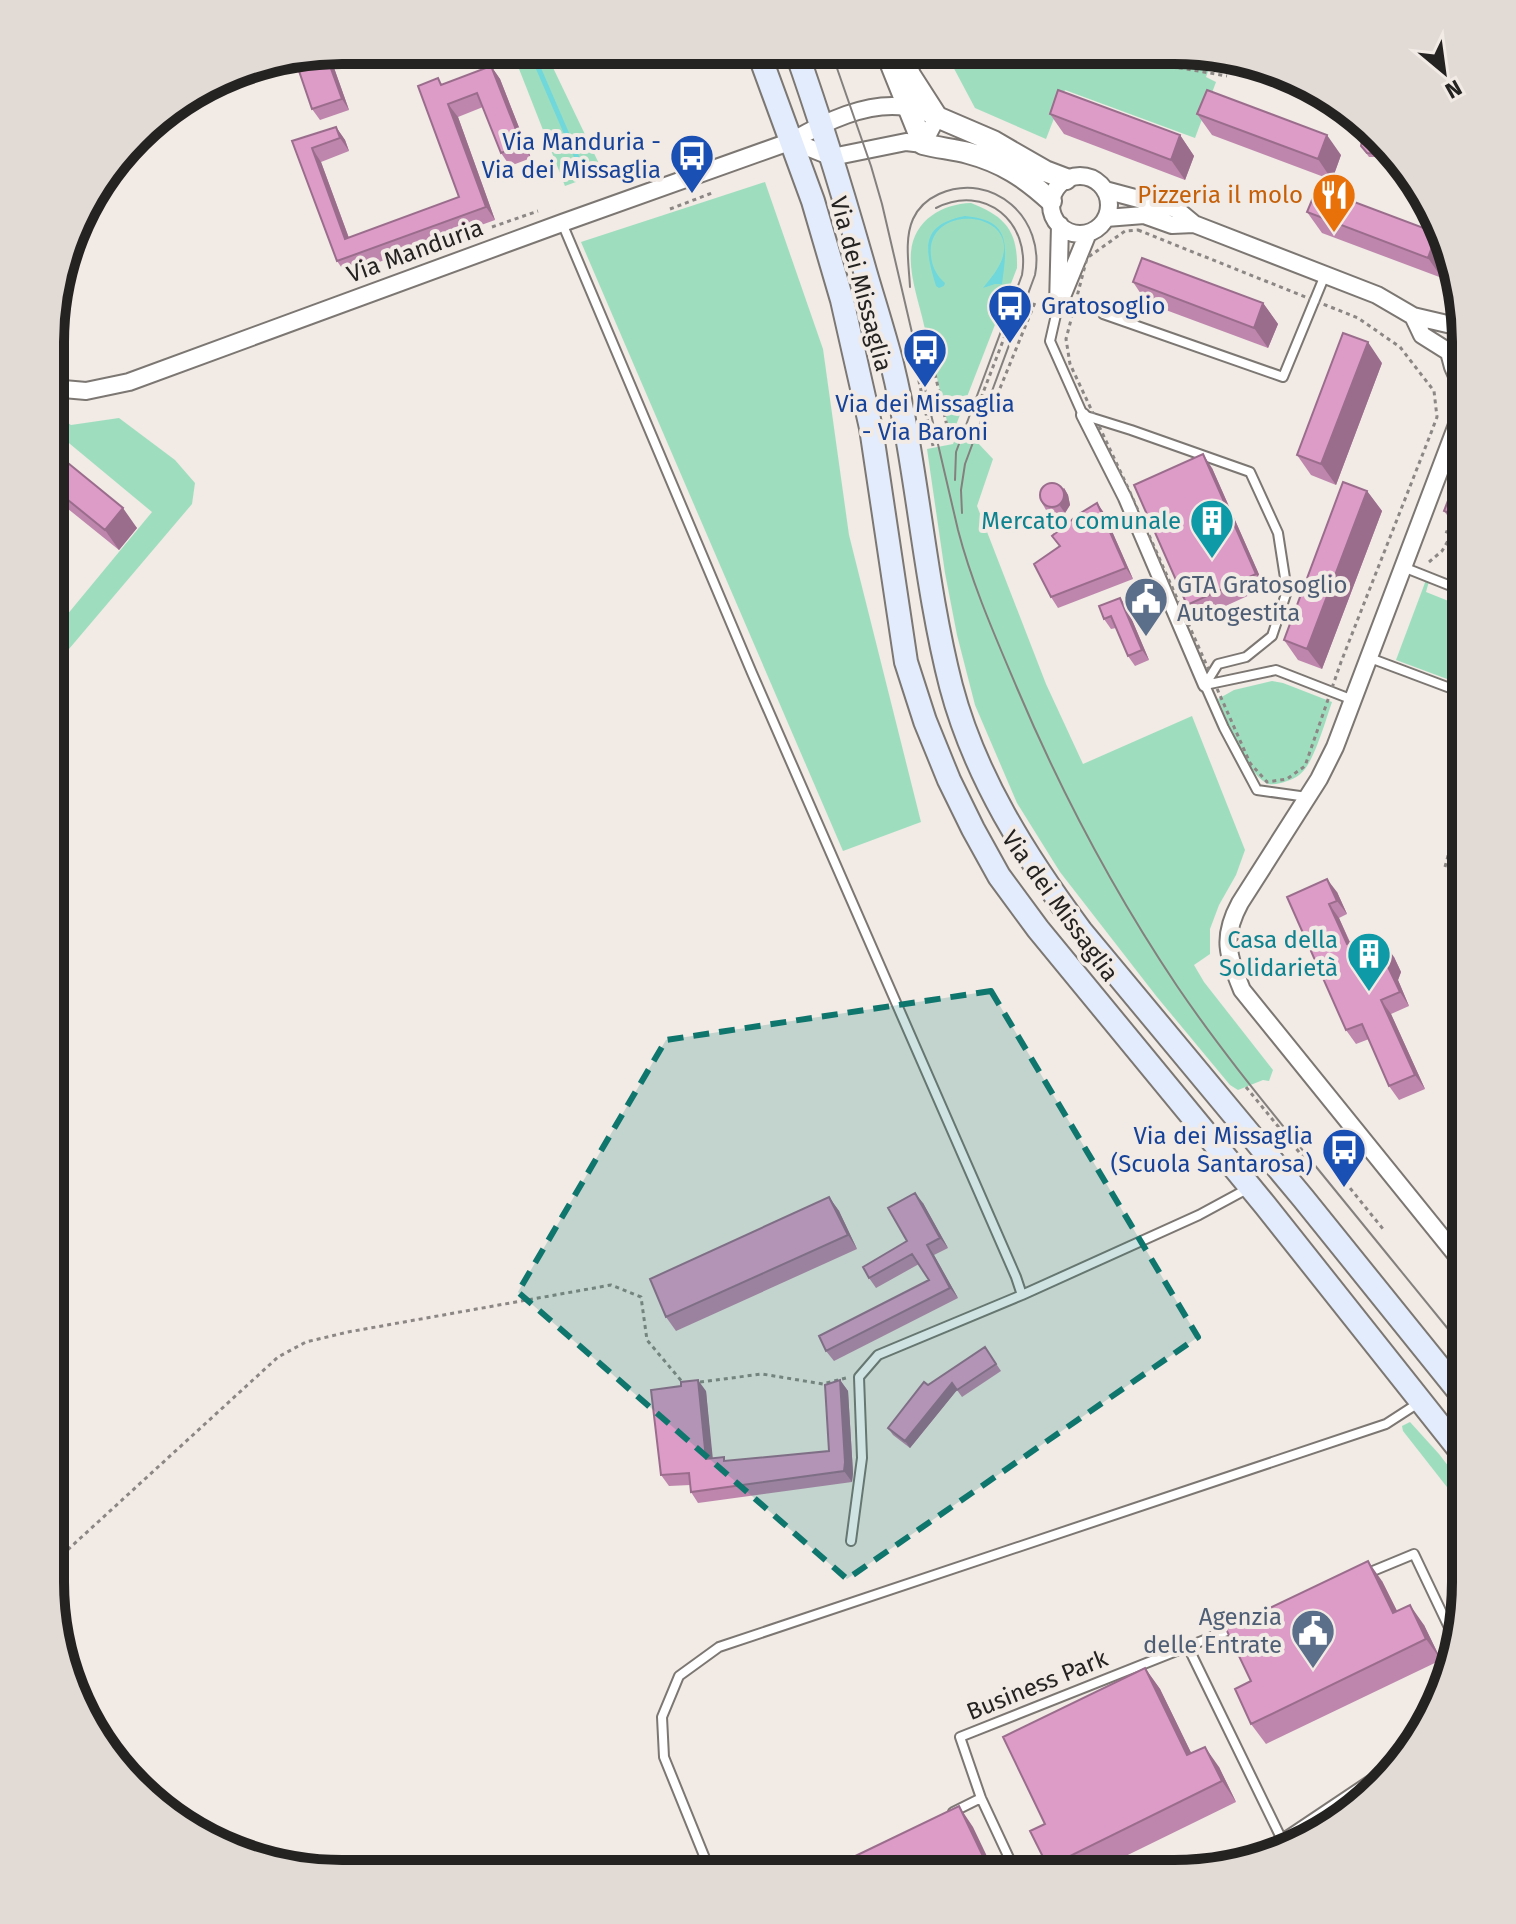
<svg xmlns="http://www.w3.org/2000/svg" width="1516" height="1924" font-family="'Fira Sans',sans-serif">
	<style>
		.green { fill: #9edebf }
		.water { fill: #70d7db }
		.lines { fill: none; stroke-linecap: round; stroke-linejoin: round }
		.stream { stroke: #70d7db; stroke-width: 5 }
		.service-casing { stroke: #7c7772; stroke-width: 12 }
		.pedestrian-casing { stroke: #7c7772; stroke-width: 16 }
		.minor-casing { stroke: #7c7772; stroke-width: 20 }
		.tertiary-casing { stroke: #7c7772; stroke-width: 24 }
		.secondary-casing { stroke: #7c7772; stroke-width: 26 }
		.path { stroke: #8c8784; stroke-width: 3; stroke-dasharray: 4 4; stroke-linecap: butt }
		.service { stroke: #fff; stroke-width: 8 }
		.pedestrian { stroke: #fff; stroke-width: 12 }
		.minor { stroke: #fff; stroke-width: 16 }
		.tertiary { stroke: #fff; stroke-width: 20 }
		.secondary { stroke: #e3ecfd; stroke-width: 22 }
		.tram { stroke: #84807d; stroke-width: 2 }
		.wall { fill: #be86ac }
		.shaded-wall { fill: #9b6d8c }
		.building { fill: #dd9cc8; stroke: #9b6d8c; stroke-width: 2 }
		.marked { fill: #0f766e; fill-opacity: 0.2; stroke: #0f766e; stroke-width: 6; stroke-dasharray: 16 10; stroke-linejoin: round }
		.labels { text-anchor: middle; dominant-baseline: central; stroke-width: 8; stroke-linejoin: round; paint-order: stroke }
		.transit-label { font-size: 24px; fill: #164399; stroke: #f1eae5; text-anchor: end }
		.food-label { font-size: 24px; fill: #c56008; stroke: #f1eae5; text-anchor: end }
		.street-label { font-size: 24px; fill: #252321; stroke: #f1eae5 }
		.culture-label { font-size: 24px; fill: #0d838f; stroke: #f1eae5; text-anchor: end }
		.service-label { font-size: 24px; fill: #4e5e75; stroke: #f1eae5; text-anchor: start }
		.rim { fill: none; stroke: #252321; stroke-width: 10 }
	</style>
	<rect width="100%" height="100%" fill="#f1eae5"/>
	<!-- green -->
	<path class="green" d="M512,51H545L603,172L565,186Z
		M970,52L1213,53H1215L1206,77L1216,82L1195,138L1065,90L1046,139L975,108L950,61Z
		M765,182L823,349L849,535L921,822L843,851L581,242Z
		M971,203C1005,216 1018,231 1017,268L951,438C942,401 934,362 924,325C919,302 909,276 911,252C914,220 942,204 971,203Z
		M58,416L71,425L119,418L175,460L195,483L192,504L52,669V633L152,512L52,429V419Z
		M961,425L993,459L977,506L1046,684L1083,764L1192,716L1245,850L1236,875L1219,905L1210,929V954L1194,965L1204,982L1273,1070L1269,1081L1263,1080L1238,1090L1230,1085L1157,997L1060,872L1017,803L975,705L957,635L945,573L927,449L953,444Z
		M1426,580L1429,581L1426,592L1466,608V686L1396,660Z
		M1272,681L1283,683L1332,702C1326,719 1317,751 1307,766C1303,773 1295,779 1287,781C1282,783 1274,785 1269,784C1248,778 1227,719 1218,699L1234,690Z
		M1410,1422L1439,1454L1465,1488V1510L1403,1431L1402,1426Z"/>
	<!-- water -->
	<path class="water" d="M965,216C1012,220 1007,246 1002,284H995L983,288C990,279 1000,268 1003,256C1015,209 925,204 931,256C932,267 937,276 945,283L944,286L939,288L936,286C925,249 919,225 965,216Z"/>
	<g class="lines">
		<!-- stream -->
		<path class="stream" d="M531,51L584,174"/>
		<!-- service casing -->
		<g class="service-casing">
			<path id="service" d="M562,223L752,673L1016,1277L1022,1295
				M1058,306L1050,341L1083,415L1131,430L1250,472L1278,533L1287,591L1272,636L1246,657L1218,664L1205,685
				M1103,314L1283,377L1325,275
				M1403,567L1466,592
				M1370,658L1466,694
				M1205,685L1224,728L1257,790L1307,797
				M1205,685L1276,670L1353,700
				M851,1541L862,1458L859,1377L878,1355L1022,1295L1199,1215L1247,1189
				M1368,1573L1414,1554L1454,1638
				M1188,1647L1285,1846
				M953,1812L981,1798
				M1261,1853L1388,1768
				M711,1873L664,1757L662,1717L679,1676L719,1647L1386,1424L1420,1402
				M1016,1873L981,1798L960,1737L1237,1627"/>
		</g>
		<!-- pedestrian casing -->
		<g class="pedestrian-casing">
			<path id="pedestrian" d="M1083,415L1125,498L1205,685"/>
		</g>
		<!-- minor casing -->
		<g class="minor-casing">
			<path id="minor" d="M1051 205a29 29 0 1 1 58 0a29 29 0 1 1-58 0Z
				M1105,190L1176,209L1194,224L1377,295L1413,316L1460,327H1462
				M1106,218L1144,215L1172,225L1194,224
				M1063,294L1088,233
				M1058,306L1060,225
				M1413,316L1422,335L1449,352L1466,354
				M1449,352L1453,367L1466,396
				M52,388L86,391L129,382L562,223L792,141C825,122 867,101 906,107C916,108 927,113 937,117L923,144L906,142L832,157L792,141
				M1466,1267L1242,990C1228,955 1221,938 1240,903L1319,779L1335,747L1466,401"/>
		</g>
		<!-- tertiary casing -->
		<g class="tertiary-casing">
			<path id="tertiary" d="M886,52L923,144C938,148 953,149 968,153C1002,162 1025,177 1051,201
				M902,52L910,75L937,117L993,141L1045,171L1066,179"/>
		</g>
		<!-- secondary casing -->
		<g class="secondary-casing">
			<path id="secondary" d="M758,51L813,201L842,300L871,428L906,662L925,721L949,780L973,829L999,876L1038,929L1265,1205L1465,1457
				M796,51C822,124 844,197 865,271C874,302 884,333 892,364C918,470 924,581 951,686C975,777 1026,857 1081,931L1303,1198L1465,1399"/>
		</g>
		<!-- path -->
		<path class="path" d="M997,52L1019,61L1096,60L1169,66L1227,76
			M670,209L712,193
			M492,227L538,211
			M1138,230L1358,318L1400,347L1434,391L1437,417L1431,433L1341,662L1305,766L1287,779L1267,782L1250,763L1129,490L1070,364L1066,339L1087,258L1125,231Z
			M926,335L950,439
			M912,349L933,446
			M981,398L1021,294
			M994,403L1036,300
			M52,413L59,407
			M1456,525L1452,534L1466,539
			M1429,562L1442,551L1452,534L1442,530
			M1445,867L1466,788
			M1246,1087L1312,1168
			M1325,1157L1383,1229
			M700,1382L762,1374L823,1384L846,1378
			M50,1566L278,1357L306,1342L348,1332L611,1285L641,1297L647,1340L684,1384"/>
		<!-- service -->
		<use href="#service" class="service"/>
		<!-- pedestrian -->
		<use href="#pedestrian" class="pedestrian"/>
		<!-- minor -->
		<use href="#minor" class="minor"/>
		<!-- tertiary -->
		<use href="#tertiary" class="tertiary"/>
		<!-- secondary -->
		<use href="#secondary" class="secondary"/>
		<!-- tram -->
		<path class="tram" d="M831,51L871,166L882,204L958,530C972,584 995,636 1017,688C1061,792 1114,892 1177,986C1219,1048 1266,1105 1313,1163C1364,1226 1415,1288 1466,1351
			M936,208C985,183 1031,222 1022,275L956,452L955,480
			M910,287C909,266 904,239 913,219C918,208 928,199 939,194C993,170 1046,219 1035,275L965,464L961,490L962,513"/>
	</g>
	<!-- wall -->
	<path class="wall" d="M333,65L349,110L320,120L312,109Z
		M491,66L500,79L531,158L510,166L501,153L483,107L458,117L495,220L346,274L337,261L292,141L336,127L345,140L349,151L321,162L349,238L459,197L443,84Z
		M1050,114L1180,135L1194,156L1185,180L1064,134Z
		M1197,114L1341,155L1332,180L1212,135Z
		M1369,134L1384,150L1379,157H1369L1361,146Z
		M1307,212L1437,233L1446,267L1442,278L1322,233Z
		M1133,282L1263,303L1278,324L1268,348L1147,303Z
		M1382,363L1336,485L1311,475L1297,455Z
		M52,450L137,528L119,550L52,496Z
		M1466,454V534L1459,531L1444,511Z
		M1212,468L1265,588L1197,619L1187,605Z
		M1064,488L1068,495L1070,505L1065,513L1055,515L1046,510L1042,503Z
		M1367,491L1382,511L1322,669L1298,660L1284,640Z
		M1097,503L1104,513L1133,579L1058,608L1051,597L1059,546L1052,536Z
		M1127,608L1149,660L1135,666L1128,656L1116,628L1111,629L1104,619Z
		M1466,826V860L1456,846Z
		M1337,892L1347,914L1339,918L1350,942L1360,947L1394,957L1401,972L1398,980L1409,1006L1391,1014L1425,1089L1399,1100L1389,1086L1369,1039L1356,1044L1346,1030L1287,897Z
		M1466,1160V1197L1456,1183Z
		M829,1197L839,1211L857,1249L676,1331L666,1317Z
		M923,1203L948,1248L934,1255L958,1298L834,1361L826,1351L929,1280L919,1264L876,1288L869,1278L907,1241Z
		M985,1347L1001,1371L962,1397L957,1390L910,1448L893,1435L888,1428L928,1385Z
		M840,1380L848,1391L853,1473L852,1482L698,1503L691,1492L690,1485L669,1486L661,1475L681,1386L706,1391L712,1458L726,1461L829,1451Z
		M1382,1581L1397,1611L1424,1625L1441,1660L1266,1744L1251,1724V1681Z
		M1145,1668L1160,1689L1191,1753L1219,1767L1236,1802L1091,1873H1052L1048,1867L1045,1824Z"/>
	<!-- shaded-wall -->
	<path class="shaded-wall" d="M326,55L333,65L349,110L342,99Z
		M491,66L500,79L531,158L522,145Z
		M448,104L458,117L495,220L486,207Z
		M336,127L345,140L349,151L340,138Z
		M1180,135L1194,156L1185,180L1171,160Z
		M1327,135L1341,155L1332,180L1318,159Z
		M312,148L321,162L354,252L345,239Z
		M1437,233L1446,267L1442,278L1428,258Z
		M1263,303L1278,324L1268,348L1254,328Z
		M1368,342L1382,363L1336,485L1321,464Z
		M1203,454L1212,468L1265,588L1256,574Z
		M1064,488L1068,495L1070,505L1065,513L1060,506Z
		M1367,491L1382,511L1322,669L1307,649Z
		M1097,503L1104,513L1133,579L1126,568Z
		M123,508L137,528L119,550L105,530Z
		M1120,598L1127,608L1149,660L1142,650Z
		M1327,879L1337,892L1347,914L1337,901Z
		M1329,904L1339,918L1356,957L1347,944Z
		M1384,943L1394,957L1401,972L1398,980L1409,1006L1400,992L1388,967Z
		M1381,1000L1391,1014L1425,1089L1415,1075Z
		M915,1193L923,1203L948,1248L940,1238Z
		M829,1197L839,1211L857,1249L848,1235Z
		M927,1245L934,1255L958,1298L950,1288Z
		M698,1380L706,1391L714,1470L706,1459Z
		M840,1380L848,1391L853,1473L852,1482L844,1471Z
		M952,1383L957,1390L910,1448L905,1441Z
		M1368,1561L1382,1581L1408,1633L1393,1613Z
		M1410,1605L1424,1625L1441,1660L1426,1639Z
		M1145,1668L1160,1689L1202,1775L1187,1755Z
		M1205,1747L1219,1767L1236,1802L1222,1781Z
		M959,1806L973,1827L995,1873H991Z"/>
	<!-- building -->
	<path class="building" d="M326,55L342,99L312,109L297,65Z
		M491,66L522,145L501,153L477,93L448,104L486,207L337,261L292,141L336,127L340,138L312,148L345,239L459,197L418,86L438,78L441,85Z
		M1058,90L1180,135L1171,160L1050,114Z
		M1207,90L1327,135L1318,159L1197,114Z
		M1369,134L1382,148L1377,154L1367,153L1361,146L1362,141Z
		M1317,188L1437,233L1428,258L1307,212Z
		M1142,258L1263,303L1254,328L1133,282Z
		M1343,333L1368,342L1321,464L1297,455Z
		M52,450L123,508L105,530L52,487Z
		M1203,454L1256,574L1187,605L1134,485Z
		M1466,454V519L1444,511Z
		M1343,482L1367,491L1307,649L1284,640Z
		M1040 495a12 12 0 1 1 24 0a12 12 0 1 1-24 0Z
		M1097,503L1126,568L1051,597L1034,564L1060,546L1052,536L1079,514Z
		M1120,598L1142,650L1128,656L1111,616L1104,619L1099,606Z
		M1466,826V850L1456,846L1461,830H1464Z
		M1327,879L1337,901L1329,904L1347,944L1355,940L1358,948L1377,940L1384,943L1391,959L1388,967L1400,992L1381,1000L1415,1075L1389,1086L1362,1024L1346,1030L1287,897Z
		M1466,1160V1187L1456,1183Z
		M915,1193L940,1238L927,1245L950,1288L826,1351L819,1336L929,1280L912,1254L869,1278L863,1267L907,1241L888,1208Z
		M829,1197L848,1235L666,1317L650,1279Z
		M985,1347L996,1364L957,1390L952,1383L905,1441L888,1428L924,1382L928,1385Z
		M698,1380L706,1459L724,1457V1461L829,1451L825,1385L840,1380L845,1462L844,1471L691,1492L689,1473L661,1475L651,1390L681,1386V1382Z
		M1368,1561L1393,1613L1410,1605L1426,1639L1251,1724L1235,1689L1251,1681L1226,1629Z
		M1145,1668L1187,1755L1205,1747L1222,1781L1048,1867L1030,1831L1045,1824L1003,1737Z
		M959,1806L991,1873H820Z"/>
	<!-- marked area -->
	<path class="marked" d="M991,991L1198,1337L847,1579L518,1292L666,1040Z"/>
	<!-- icons -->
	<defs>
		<g id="bus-pin" transform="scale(2.3)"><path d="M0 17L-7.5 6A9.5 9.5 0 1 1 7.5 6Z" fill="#1a4fb4" stroke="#f1eae5"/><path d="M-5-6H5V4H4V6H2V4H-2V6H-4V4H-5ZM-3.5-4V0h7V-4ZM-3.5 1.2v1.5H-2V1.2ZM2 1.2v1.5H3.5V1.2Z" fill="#fff"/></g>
		<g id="restaurant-pin" transform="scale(2.3)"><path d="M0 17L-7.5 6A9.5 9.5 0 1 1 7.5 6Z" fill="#e8710a" stroke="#f1eae5"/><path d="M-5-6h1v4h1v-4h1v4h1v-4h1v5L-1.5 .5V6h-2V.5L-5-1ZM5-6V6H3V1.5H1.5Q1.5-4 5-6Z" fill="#fff"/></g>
		<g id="building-pin" transform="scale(2.3)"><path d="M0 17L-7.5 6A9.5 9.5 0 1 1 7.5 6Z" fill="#0f9aa8" stroke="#f1eae5"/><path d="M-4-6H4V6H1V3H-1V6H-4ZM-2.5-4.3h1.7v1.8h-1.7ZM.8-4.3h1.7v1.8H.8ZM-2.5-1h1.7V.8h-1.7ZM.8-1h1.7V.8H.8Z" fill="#fff"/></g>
		<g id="civic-pin" transform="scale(2.3)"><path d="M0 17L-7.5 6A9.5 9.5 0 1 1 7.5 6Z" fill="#5c6f8a" stroke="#f1eae5"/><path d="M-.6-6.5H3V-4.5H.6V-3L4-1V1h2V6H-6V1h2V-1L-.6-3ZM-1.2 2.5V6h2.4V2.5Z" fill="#fff"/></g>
	</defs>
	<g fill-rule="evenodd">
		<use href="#bus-pin" x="692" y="156"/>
		<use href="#restaurant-pin" x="1334" y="195"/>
		<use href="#bus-pin" x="1010" y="306"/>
		<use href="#bus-pin" x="925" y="350"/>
		<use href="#building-pin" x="1212" y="521"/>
		<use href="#civic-pin" x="1146" y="599"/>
		<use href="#building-pin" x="1369" y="954"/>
		<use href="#bus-pin" x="1344" y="1150"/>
		<use href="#civic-pin" x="1313" y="1631"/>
	</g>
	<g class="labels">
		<!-- transit labels -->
		<g class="transit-label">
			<text x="661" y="142">Via Manduria -<tspan x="661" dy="28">Via dei Missaglia</tspan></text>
			<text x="1041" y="306" text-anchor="start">Gratosoglio</text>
			<text x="925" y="404" text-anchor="middle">Via dei Missaglia<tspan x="925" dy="28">- Via Baroni</tspan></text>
			<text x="1313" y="1136">Via dei Missaglia<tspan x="1313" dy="28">(Scuola Santarosa)</tspan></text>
		</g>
		<!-- food labels -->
		<g class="food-label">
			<text x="1303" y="195">Pizzeria il molo</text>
		</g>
		<!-- street labels -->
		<g class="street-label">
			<text transform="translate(415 251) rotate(-20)">Via Manduria</text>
			<text transform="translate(861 284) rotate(75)">Via dei Missaglia</text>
			<text transform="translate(1060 906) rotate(54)">Via dei Missaglia</text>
			<text transform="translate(1037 1685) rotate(-22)">Business Park</text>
		</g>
		<!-- culture labels -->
		<g class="culture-label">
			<text x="1181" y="521">Mercato comunale</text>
			<text x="1338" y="940">Casa della<tspan x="1338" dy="28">Solidarietà</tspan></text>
		</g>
		<!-- service labels -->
		<g class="service-label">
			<text x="1177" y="585">GTA Gratosoglio<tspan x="1177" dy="28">Autogestita</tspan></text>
			<text x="1282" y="1617" text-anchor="end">Agenzia<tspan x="1282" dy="28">delle Entrate</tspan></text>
		</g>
	</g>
	<!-- crop -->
	<path d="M0 0H1516V1924H0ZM342 64H1174A278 278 0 0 1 1452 342V1582A278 278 0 0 1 1174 1860H342A278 278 0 0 1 64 1582V342A278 278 0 0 1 342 64Z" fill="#e1dad5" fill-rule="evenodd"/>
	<path class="rim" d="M342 64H1174A278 278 0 0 1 1452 342V1582A278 278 0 0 1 1174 1860H342A278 278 0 0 1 64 1582V342A278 278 0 0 1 342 64Z"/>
	<!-- north arrow -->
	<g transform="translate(1444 72) rotate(151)" stroke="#f1eae5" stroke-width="6" paint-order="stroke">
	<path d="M0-6L14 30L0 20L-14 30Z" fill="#252321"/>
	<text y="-12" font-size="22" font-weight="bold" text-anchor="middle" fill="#252321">N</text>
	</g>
</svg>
